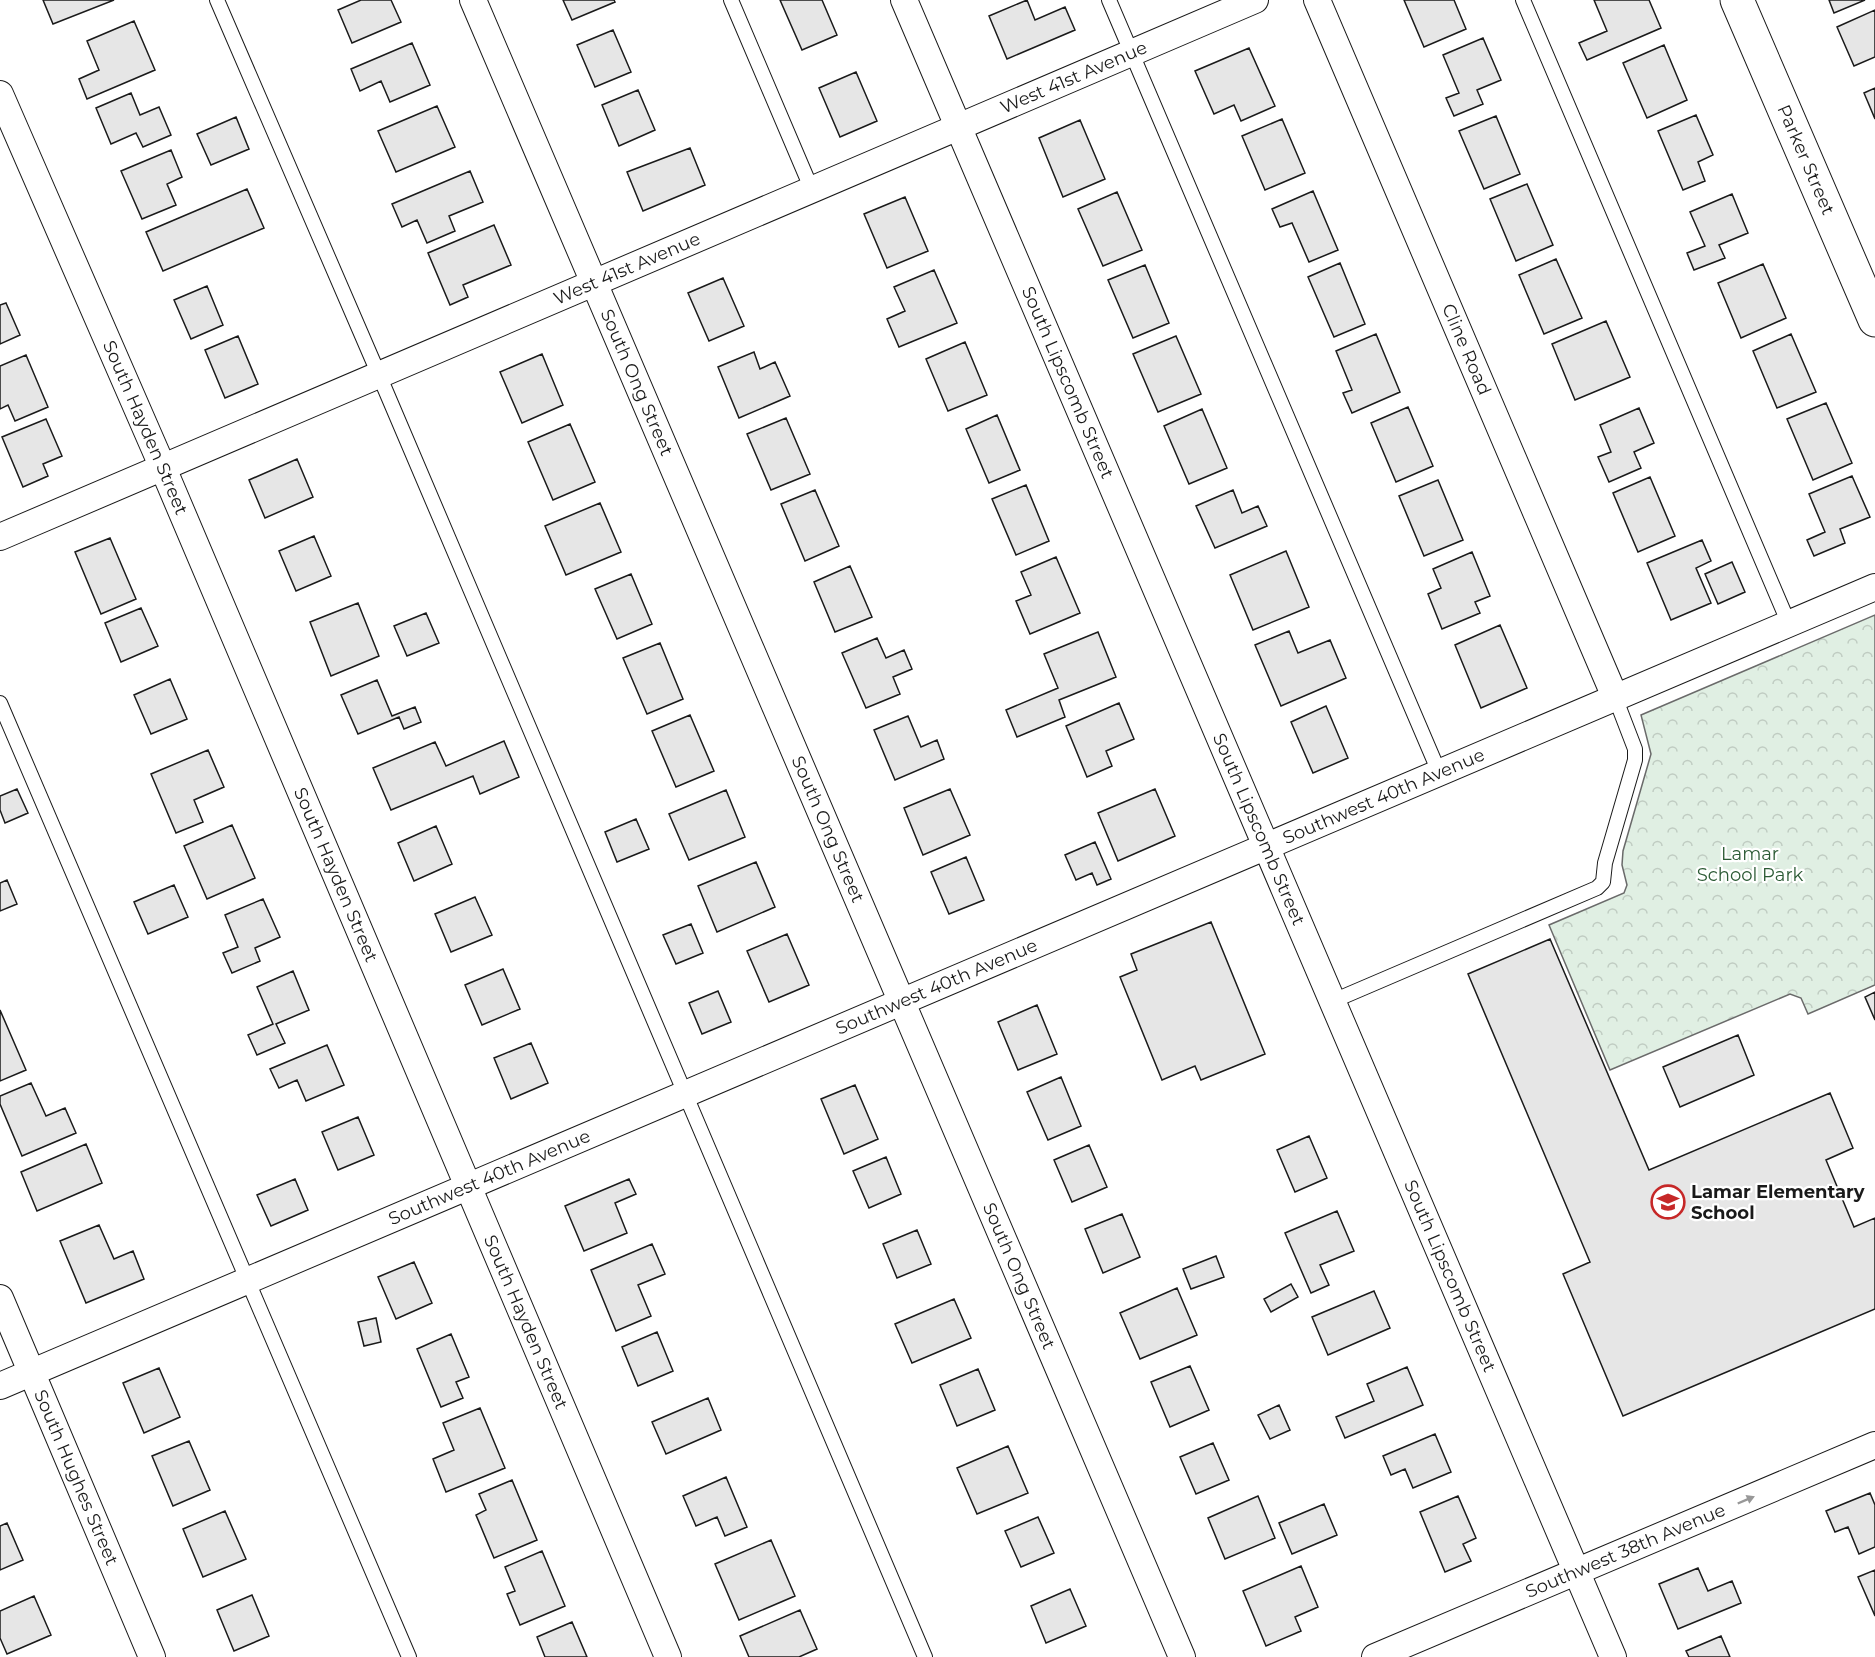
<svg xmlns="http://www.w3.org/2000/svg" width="1875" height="1657" font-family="Montserrat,sans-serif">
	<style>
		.park { fill: url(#park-crowns); stroke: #6a6a6a; stroke-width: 1.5 }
		.building { fill: #e6e6e6; stroke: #1a1a1a; stroke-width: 1.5 }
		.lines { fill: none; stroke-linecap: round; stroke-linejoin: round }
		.service-casing { stroke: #1a1a1a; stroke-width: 16 }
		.minor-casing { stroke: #1a1a1a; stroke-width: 28 }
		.secondary-casing { stroke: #1a1a1a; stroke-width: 35 }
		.service { stroke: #fff; stroke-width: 14 }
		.minor { stroke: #fff; stroke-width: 26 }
		.secondary { stroke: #fff; stroke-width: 33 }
		.oneway { fill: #989898 }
		.labels { text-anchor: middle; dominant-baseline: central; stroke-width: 4.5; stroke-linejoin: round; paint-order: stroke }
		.street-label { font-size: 18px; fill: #1a1a1a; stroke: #fff }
		.park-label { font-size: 18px; fill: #2b5a34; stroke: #fff }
		.poi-label { font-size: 18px; font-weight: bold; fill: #1a1a1a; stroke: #fff; text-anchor: start }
	</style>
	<defs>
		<pattern id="park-crowns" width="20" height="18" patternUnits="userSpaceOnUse" patternTransform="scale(1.5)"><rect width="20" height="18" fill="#e0efe3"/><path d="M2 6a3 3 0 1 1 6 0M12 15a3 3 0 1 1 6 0" fill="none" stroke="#c0ccc2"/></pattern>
	</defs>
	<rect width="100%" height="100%" fill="#fff"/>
	<!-- park -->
	<path class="park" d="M1875,615V985L1808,1014L1801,998L1790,994L1610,1070L1549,925L1624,893L1627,885L1622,865L1623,851L1651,754L1641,715Z"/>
	<!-- building -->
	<path class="building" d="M43,0H114L53,24Z
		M361,0H391L401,22L352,43L338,10Z
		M563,0H614L615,2L572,20Z
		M780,0H822L837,35L802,50Z
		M1027,0L1035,20L1065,7L1075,30L1007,59L989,16Z
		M1404,0H1454L1466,29L1424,47Z
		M1594,0H1649L1661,28L1587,60L1579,43L1607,31Z
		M1829,0H1865L1834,13Z
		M1875,10V57L1854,66L1837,27Z
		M134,21L155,70L87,99L79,79L99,70L87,41Z
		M613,30L631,72L595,87L577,45Z
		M1483,38L1501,80L1477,90L1483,104L1454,116L1446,98L1459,93L1443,55Z
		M412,43L430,85L390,102L381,81L360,91L351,69Z
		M1664,45L1687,100L1647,118L1623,63Z
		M1249,48L1275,106L1241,121L1234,105L1214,114L1195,71Z
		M856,72L877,121L840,137L819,88Z
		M1875,88V119L1864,93Z
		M638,90L655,130L619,146L602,105Z
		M131,93L140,115L159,107L171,135L143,147L136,133L111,144L96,108Z
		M437,106L455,147L396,172L378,131Z
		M1696,115L1713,155L1698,162L1705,181L1683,190L1658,131Z
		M1496,116L1520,174L1484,189L1459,131Z
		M236,117L249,149L211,165L197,134Z
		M1282,119L1305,173L1265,190L1242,136Z
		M1080,120L1105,179L1063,197L1039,138Z
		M690,148L705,185L643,211L627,172Z
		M171,150L182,177L167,184L176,205L142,219L121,171Z
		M470,171L483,202L449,216L455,231L427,243L417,220L402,227L392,204Z
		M1527,184L1553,245L1516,261L1490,199Z
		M247,189L264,228L163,271L146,232Z
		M1313,191L1338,250L1309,262L1292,223L1280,227L1272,209Z
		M1117,192L1142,250L1103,266L1078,209Z
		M1732,194L1748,233L1719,245L1725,258L1694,270L1687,253L1705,246L1690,212Z
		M905,197L928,251L887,268L864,214Z
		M494,225L511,265L463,285L468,297L450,305L428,253Z
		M1556,259L1582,318L1544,334L1519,275Z
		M1340,263L1365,324L1334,337L1308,277Z
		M1763,264L1786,318L1741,338L1718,283Z
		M1145,265L1169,323L1133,338L1108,280Z
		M934,270L957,323L899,347L887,319L905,311L894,287Z
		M723,278L744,326L709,341L688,293Z
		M207,286L223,325L191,339L174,300Z
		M6,303L20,335L0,344V305Z
		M1606,321L1630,377L1575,400L1552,344Z
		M1376,334L1400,392L1352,413L1343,393L1352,390L1336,351Z
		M1791,334L1816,392L1777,408L1753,351Z
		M238,336L258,384L225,398L205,350Z
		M1176,336L1201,394L1158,412L1133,354Z
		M965,342L987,395L948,411L926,359Z
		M754,352L760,369L775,362L790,396L739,418L718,367Z
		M542,354L563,405L522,423L500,372Z
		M26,355L48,407L15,421L8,405L0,409V366Z
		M1826,403L1852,463L1813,480L1787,419Z
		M1408,407L1433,466L1396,482L1371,423Z
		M1639,408L1654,443L1634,452L1641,468L1609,482L1598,457L1611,452L1600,425Z
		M1202,409L1227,468L1189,484L1164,426Z
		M997,415L1020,470L989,483L966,429Z
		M786,418L810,474L771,490L747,434Z
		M46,419L62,456L43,464L48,476L23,487L2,437Z
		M570,424L595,482L553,500L528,442Z
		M297,459L313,497L265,518L249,480Z
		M1852,476L1870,517L1840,529L1845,543L1814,556L1807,540L1825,532L1809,494Z
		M1650,477L1675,536L1638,552L1613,493Z
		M1438,480L1463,540L1424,556L1399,496Z
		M1026,485L1049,541L1016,555L992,499Z
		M815,490L839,546L805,561L781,504Z
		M1233,490L1242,513L1258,506L1267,526L1215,548L1196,506Z
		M600,503L621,552L566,575L545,526Z
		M314,536L331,576L296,591L279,551Z
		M110,538L136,599L101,614L75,552Z
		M1702,540L1711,561L1696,568L1711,603L1671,620L1647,563Z
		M1286,551L1309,607L1253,630L1230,575Z
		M1472,552L1490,596L1475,602L1480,613L1442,629L1428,594L1441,588L1433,569Z
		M1056,557L1080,613L1030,634L1016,601L1031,595L1021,572Z
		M1732,562L1745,592L1718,604L1705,574Z
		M850,566L872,617L835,632L814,582Z
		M631,574L652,624L617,639L595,589Z
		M358,603L379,656L331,676L310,622Z
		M141,608L158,646L121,662L105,623Z
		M426,613L439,643L407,656L394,626Z
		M1500,625L1527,688L1481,708L1455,645Z
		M1289,631L1298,653L1330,640L1346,678L1281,706L1255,645Z
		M1098,632L1116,677L1059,700L1065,717L1017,737L1006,710L1058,688L1044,654Z
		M877,638L886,658L904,650L912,669L893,677L900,694L866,708L842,653Z
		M660,643L683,699L647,714L623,658Z
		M170,679L187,719L151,734L134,695Z
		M377,680L392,716L415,707L421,722L404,729L399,717L358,734L341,695Z
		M1119,703L1134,739L1106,751L1112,766L1087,777L1066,726Z
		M1326,706L1348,758L1313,773L1291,722Z
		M690,715L714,771L676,787L652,731Z
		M908,716L921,747L937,740L944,759L895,780L874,730Z
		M504,741L519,777L480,794L473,776L391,810L373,768L435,742L446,766Z
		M208,750L224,787L194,800L203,822L176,833L151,774Z
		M17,789L28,813L5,823L0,810V796Z
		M950,789L970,835L923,855L904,808Z
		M1155,789L1175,836L1118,861L1098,813Z
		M726,790L745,837L689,860L669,814Z
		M636,819L649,849L617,862L605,832Z
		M232,825L255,878L207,899L184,846Z
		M436,826L452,864L414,881L398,843Z
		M1095,842L1111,879L1097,885L1092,873L1076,880L1065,855Z
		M966,857L984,900L949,914L931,872Z
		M756,862L775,907L717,932L698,886Z
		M7,880L17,904L0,911V883Z
		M174,885L188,917L148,934L134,902Z
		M475,897L492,935L451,952L435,914Z
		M263,899L280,937L255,948L260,961L232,973L223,953L238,947L225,915Z
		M1211,922L1265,1054L1201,1080L1195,1066L1162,1080L1120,977L1137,970L1131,954Z
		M691,924L703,953L676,964L663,935Z
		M787,934L809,985L769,1002L747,951Z
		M1550,939L1649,1170L1830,1093L1853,1148L1826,1160L1854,1227L1875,1218V1309L1623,1416L1563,1274L1590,1262L1468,974Z
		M503,969L520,1009L482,1025L465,985Z
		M293,971L309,1010L276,1024L285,1043L257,1055L248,1035L273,1024L257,987Z
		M718,991L731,1022L702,1034L689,1003Z
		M1875,992V1020L1865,997Z
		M1037,1005L1057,1054L1018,1070L998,1022Z
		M0,1010L26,1070L0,1081Z
		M1738,1035L1754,1075L1680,1107L1663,1067Z
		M531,1043L548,1083L511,1099L494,1058Z
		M327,1045L344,1085L306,1101L297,1080L279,1088L270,1069Z
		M1061,1077L1081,1126L1048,1140L1027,1092Z
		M31,1083L46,1116L65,1108L76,1133L22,1156L0,1104V1096Z
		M855,1085L878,1139L844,1154L821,1099Z
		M358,1117L374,1155L338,1170L322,1132Z
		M1309,1136L1327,1178L1295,1192L1277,1150Z
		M86,1144L102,1183L37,1211L21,1172Z
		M1089,1145L1107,1187L1072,1202L1054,1160Z
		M886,1157L901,1194L869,1208L853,1171Z
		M295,1179L308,1210L271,1226L257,1195Z
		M629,1179L636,1194L615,1203L627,1233L584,1251L565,1206Z
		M1337,1211L1354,1251L1320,1265L1329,1285L1311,1293L1285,1233Z
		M1122,1214L1140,1257L1103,1273L1085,1229Z
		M99,1225L114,1259L133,1251L144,1279L86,1303L60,1241Z
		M917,1230L931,1264L897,1278L883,1244Z
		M652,1244L665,1274L638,1285L651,1316L616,1331L591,1270Z
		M1216,1256L1224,1277L1191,1289L1183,1269Z
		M414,1262L432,1303L396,1319L378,1277Z
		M1291,1284L1298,1297L1271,1312L1264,1299Z
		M1177,1288L1197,1335L1140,1359L1120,1313Z
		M1374,1291L1390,1328L1328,1355L1312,1317Z
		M954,1299L971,1338L912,1363L895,1324Z
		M376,1318L381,1342L364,1346L358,1322Z
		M657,1332L673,1371L638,1386L622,1347Z
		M451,1334L469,1377L456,1382L463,1398L441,1407L417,1349Z
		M1190,1366L1209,1410L1170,1427L1151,1382Z
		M1407,1367L1423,1405L1345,1438L1336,1417L1374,1401L1367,1384Z
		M159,1368L180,1417L144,1433L123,1383Z
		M978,1369L995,1410L957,1426L940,1385Z
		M708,1398L721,1430L666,1454L652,1422Z
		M1279,1405L1290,1430L1270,1439L1258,1415Z
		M480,1408L505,1468L446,1492L433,1459L454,1450L443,1423Z
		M1435,1434L1451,1472L1413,1488L1405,1469L1391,1475L1383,1456Z
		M189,1441L210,1490L173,1506L152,1456Z
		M1213,1443L1229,1480L1196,1494L1180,1457Z
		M1008,1446L1028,1493L977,1514L957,1468Z
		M726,1477L747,1527L725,1536L717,1517L696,1526L683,1496Z
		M512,1480L537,1540L494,1558L476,1515L486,1510L479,1494Z
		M1870,1493L1875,1505V1547L1859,1554L1848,1527L1835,1532L1826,1511Z
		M1258,1496L1275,1538L1225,1559L1208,1518Z
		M1458,1496L1476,1538L1463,1544L1471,1561L1445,1572L1420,1512Z
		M1324,1504L1337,1535L1292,1554L1279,1523Z
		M225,1511L246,1559L203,1577L183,1529Z
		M1038,1517L1054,1553L1021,1567L1005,1531Z
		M7,1523L23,1560L0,1570V1526Z
		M771,1540L795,1596L739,1620L715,1564Z
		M542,1551L565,1606L520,1625L507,1594L515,1591L505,1567Z
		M1301,1566L1318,1607L1295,1617L1301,1631L1266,1646L1243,1591Z
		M1698,1568L1708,1591L1732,1581L1741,1603L1678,1629L1659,1584Z
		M1875,1570V1616L1858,1577Z
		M1070,1589L1086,1626L1046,1643L1031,1606Z
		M252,1595L269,1636L234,1651L217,1610Z
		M34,1596L51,1635L7,1654L0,1638V1611Z
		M800,1610L817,1649L799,1657H749L740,1636Z
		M572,1622L587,1657H545L537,1637Z
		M1721,1636L1730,1657H1689L1686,1651Z"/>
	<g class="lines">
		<!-- service casing -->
		<g class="service-casing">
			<path id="service" d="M217,0L379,375L925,1657
				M731,0L812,190
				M1109,0L1439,772
				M1523,0L1789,624
				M0,703L409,1657
				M1333,1001L1597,888L1603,882L1605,863L1635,760V749L1615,697"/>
		</g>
		<!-- minor casing -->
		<g class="minor-casing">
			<g id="minor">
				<path id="s1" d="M473,0L1182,1657"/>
				<path id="s2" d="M904,0L1613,1657"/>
				<path id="s3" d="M1317,0L1615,697"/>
				<path id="s4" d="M0,94L163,468L668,1657"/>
				<path id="s5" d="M0,537L1255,0"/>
				<path id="s6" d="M0,1298L152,1657"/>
				<path id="s7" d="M0,1386L1875,587"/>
				<path id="s8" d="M1375,1657L1875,1445"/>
			</g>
		</g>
		<!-- secondary casing -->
		<g class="secondary-casing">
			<g id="secondary">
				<path id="s9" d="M1737,0L1875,320"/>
			</g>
		</g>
		<!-- service -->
		<use href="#service" class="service"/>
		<!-- minor -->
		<use href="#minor" class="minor"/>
		<!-- secondary -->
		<use href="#secondary" class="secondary"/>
	</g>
	<!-- one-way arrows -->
	<defs><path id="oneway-solid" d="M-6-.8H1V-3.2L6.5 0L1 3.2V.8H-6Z" transform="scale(1.5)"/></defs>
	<use class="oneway" href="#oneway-solid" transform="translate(1746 1500) rotate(-23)"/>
	<!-- icons -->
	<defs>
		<g id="school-ring" transform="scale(1.725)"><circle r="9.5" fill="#fff" stroke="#c62828" stroke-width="1.5"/><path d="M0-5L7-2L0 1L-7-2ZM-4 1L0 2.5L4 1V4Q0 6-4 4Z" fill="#c62828"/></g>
	</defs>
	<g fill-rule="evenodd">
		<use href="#school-ring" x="1668" y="1202"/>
	</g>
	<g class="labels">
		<!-- street labels -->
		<g class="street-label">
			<text stroke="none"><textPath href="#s5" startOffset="1168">West 41st Avenue</textPath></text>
			<text stroke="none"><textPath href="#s9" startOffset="174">Parker Street</textPath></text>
			<text stroke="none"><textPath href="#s5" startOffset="682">West 41st Avenue</textPath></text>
			<text stroke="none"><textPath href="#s3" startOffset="380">Cline Road</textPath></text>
			<text stroke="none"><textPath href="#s1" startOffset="416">South Ong Street</textPath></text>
			<text stroke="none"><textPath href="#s2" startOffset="416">South Lipscomb Street</textPath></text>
			<text stroke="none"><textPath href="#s4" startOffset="364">South Hayden Street</textPath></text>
			<text stroke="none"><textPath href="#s7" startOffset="1504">Southwest 40th Avenue</textPath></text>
			<text stroke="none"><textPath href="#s2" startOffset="902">South Lipscomb Street</textPath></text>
			<text stroke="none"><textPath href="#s1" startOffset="902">South Ong Street</textPath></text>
			<text stroke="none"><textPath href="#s4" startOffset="850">South Hayden Street</textPath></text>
			<text stroke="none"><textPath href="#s7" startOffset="1018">Southwest 40th Avenue</textPath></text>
			<text stroke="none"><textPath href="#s7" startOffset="532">Southwest 40th Avenue</textPath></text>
			<text stroke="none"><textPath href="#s1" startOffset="1388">South Ong Street</textPath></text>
			<text stroke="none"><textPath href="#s2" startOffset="1388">South Lipscomb Street</textPath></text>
			<text stroke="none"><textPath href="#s4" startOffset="1336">South Hayden Street</textPath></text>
			<text stroke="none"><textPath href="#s6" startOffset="195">South Hughes Street</textPath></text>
			<text stroke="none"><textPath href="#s8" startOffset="272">Southwest 38th Avenue</textPath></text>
		</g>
		<!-- park labels -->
		<g class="park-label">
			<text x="1750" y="854">Lamar<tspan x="1750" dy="21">School Park</tspan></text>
		</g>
		<!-- poi labels -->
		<g class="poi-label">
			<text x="1691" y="1192">Lamar Elementary<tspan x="1691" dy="21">School</tspan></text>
		</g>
	</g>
</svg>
